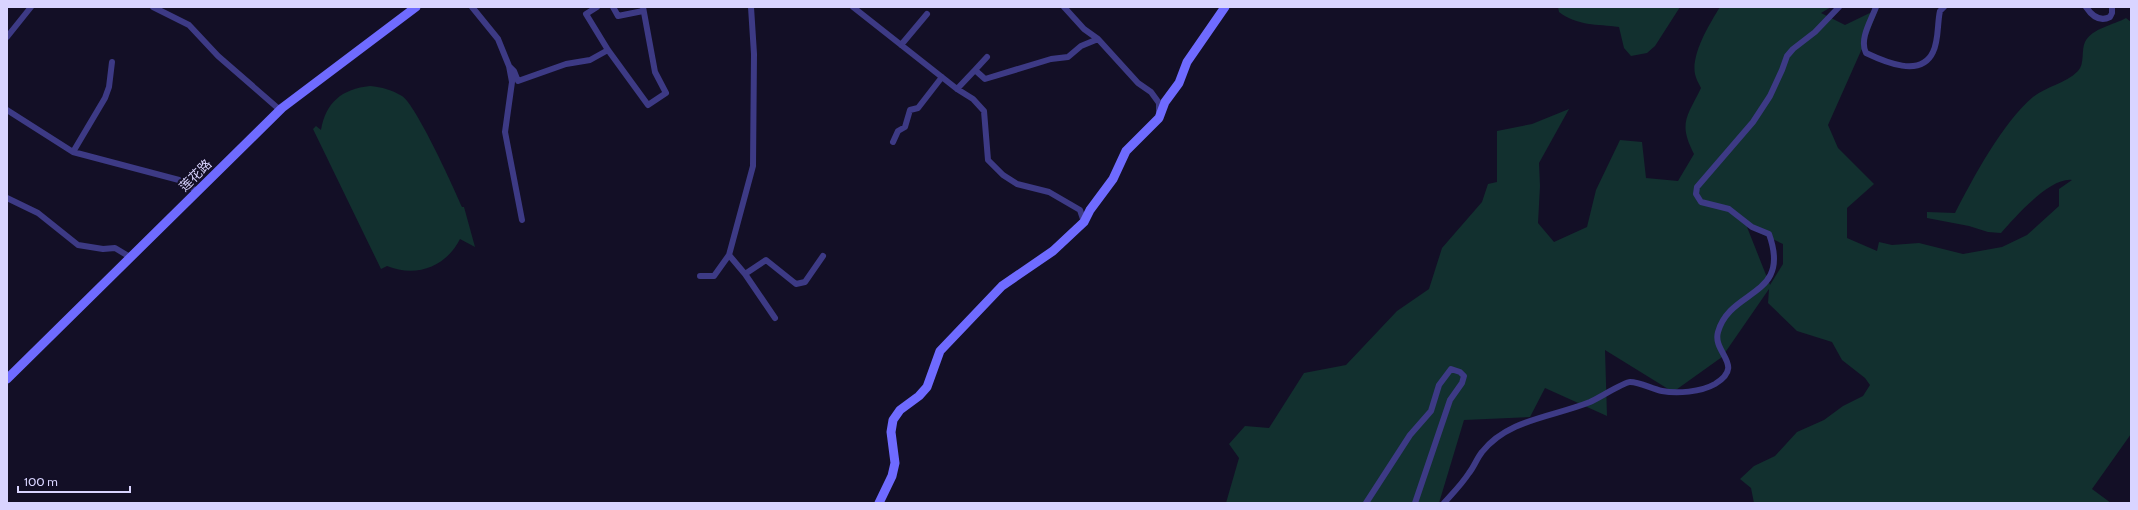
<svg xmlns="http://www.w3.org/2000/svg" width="2138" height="510" font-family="Cabin,'Noto Sans SC',sans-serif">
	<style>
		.green { fill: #12302f; fill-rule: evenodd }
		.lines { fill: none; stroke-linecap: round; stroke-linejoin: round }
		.street { stroke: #3d3a85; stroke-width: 6 }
		.secondary { stroke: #6f6bff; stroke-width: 9 }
		.labels { text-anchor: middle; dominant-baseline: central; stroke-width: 4; stroke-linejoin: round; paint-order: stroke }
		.street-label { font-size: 13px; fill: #d9d4ff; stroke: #130f26 }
	</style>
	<rect width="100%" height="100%" fill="#130f26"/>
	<!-- green -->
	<path class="green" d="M1558,7H1680L1655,46L1647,53L1631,56L1624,48L1619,27C1597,24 1577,26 1559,12Z
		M1720,7H1831L1821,13L1845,25L1878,9L1868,35L1828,125L1838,148L1874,184L1847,208V238L1877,251L1879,242L1892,245L1919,243L1963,254L2002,247L2027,235L2059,206V189L2072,180C2050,177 2015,217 2001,233L1988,232L1969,226L1927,218V212L1955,213C1973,178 2003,122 2033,97C2047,86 2065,84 2078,71C2085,64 2081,50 2085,42C2092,28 2114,25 2126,18L2131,22V434L2092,489L2111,503H1754L1751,488L1740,479L1754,466L1775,456L1797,432L1824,420L1843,406L1863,396L1870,385L1865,378L1842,360L1832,342L1797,331L1768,303L1769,289L1722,357L1673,392L1605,350L1607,416L1545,388L1530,417L1464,420L1439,503H1226L1239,458L1229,444L1245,426L1269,428L1304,373L1346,365L1397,311L1429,289L1442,248L1482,202L1488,184L1497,182V131L1532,124L1569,109L1539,163L1540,186L1538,223L1554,242L1587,227L1596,190L1620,140L1642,142L1646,178L1678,181L1694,154C1678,123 1687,117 1701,88C1699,84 1696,79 1695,74C1691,54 1710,23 1720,7ZM1747,227L1783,244V264L1770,285Z
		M370,86C382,87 392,90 402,96C416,105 454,188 462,207H464L475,247L460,239C446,267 416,278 387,266L381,269L313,129L316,126L321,130C326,102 342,89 370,86Z"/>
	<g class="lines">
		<!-- street -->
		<path class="street" d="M153,7L189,25L218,56L280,110
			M472,7L498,39L509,66L514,71L518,81L566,64L590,60L608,50
			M597,7L586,14L608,50L648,105L666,93L655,72L643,7
			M613,7L618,16L643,11
			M853,7L957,89L973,99L984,111L988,160L1003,175L1017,184L1049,192L1080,210L1084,222
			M1064,7L1084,29L1098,39L1138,83L1151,92L1159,103V112
			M1876,7C1871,21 1859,39 1866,53C1885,62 1921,78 1933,52C1939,40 1937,24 1940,11L1944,7
			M2086,7C2092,16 2100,22 2110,17L2112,13V7
			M7,37L31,7
			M901,45L927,14
			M509,66L512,82L505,132L522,220
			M975,70L987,57
			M957,89L975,70L985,79L1051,59L1068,57L1081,46L1098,39
			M7,110L73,152L179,180L197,191
			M893,142L898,131L905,127L910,110L918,108L942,77
			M73,152L105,98L109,87L112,62
			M7,198L38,213L78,245L103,249L115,248L130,257
			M729,255L745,274L766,260L796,284L805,282L823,256
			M745,274L775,318
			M700,276H714L729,255L753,166L754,54L751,7
			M1366,503L1410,435L1431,411L1439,385L1451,369L1460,372L1464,376L1462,383L1450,400L1415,503
			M1444,503C1452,494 1462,484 1469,473C1474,467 1477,458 1482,452C1508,419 1553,417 1590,402C1599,398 1624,382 1630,382C1640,382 1652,389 1662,391C1677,394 1701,392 1715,384C1746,365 1712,353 1718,332C1730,288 1792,298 1769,234L1752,227L1729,209L1701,202L1696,194L1697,187L1753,122L1770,96L1782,70L1787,56L1793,49L1815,32L1839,7"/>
		<!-- secondary -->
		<path class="secondary" d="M7,379L282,108L416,7
			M879,503L892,476L895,463L891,432L893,420L900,410L919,396L927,387L940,351L1002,286L1053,251L1084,222L1090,210L1113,179L1126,151L1159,118L1165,102L1179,83L1187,62L1225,7"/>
	</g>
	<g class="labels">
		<!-- street labels -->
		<g class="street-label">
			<text transform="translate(195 175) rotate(-45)">莲花路</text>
		</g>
	</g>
	<!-- border -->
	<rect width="2138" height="510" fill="none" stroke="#d9d4ff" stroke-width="16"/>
	<!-- scale -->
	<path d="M18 486v6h112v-6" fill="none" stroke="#d9d4ff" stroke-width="2"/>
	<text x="24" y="486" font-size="12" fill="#d9d4ff" stroke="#130f26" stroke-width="3" paint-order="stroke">100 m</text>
</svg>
